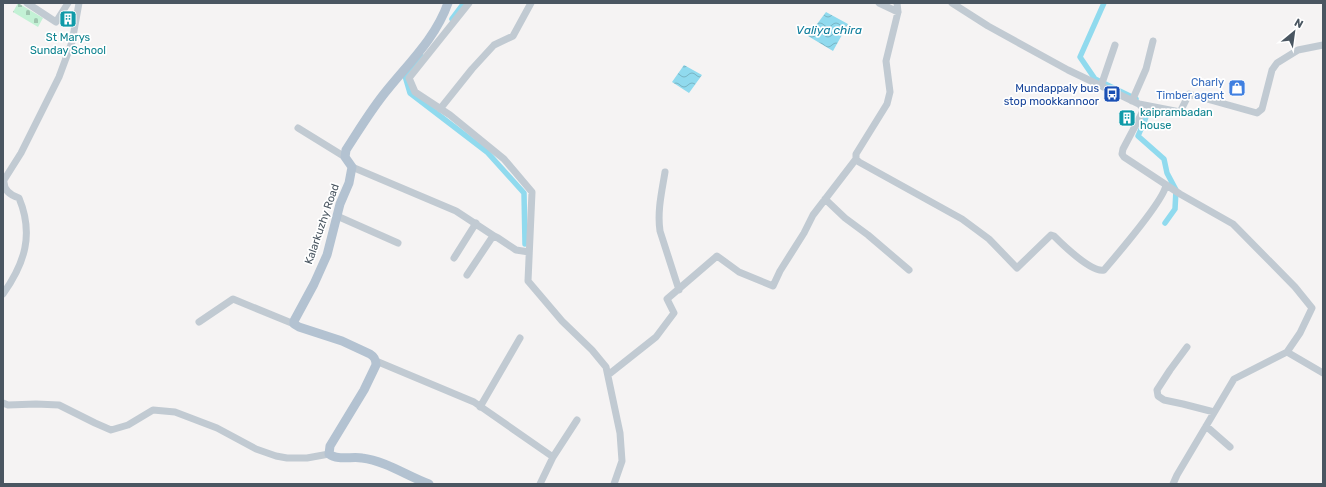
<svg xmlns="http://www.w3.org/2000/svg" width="1326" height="487" font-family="Rubik,sans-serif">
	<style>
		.cemetery { fill: url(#cemetery-stones) }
		.water { fill: url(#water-waves) }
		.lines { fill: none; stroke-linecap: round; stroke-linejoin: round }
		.canal { stroke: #90daee; stroke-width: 5.5 }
		.minor { stroke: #c1cad2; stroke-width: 7 }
		.major { stroke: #b3c2d1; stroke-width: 9 }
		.labels { text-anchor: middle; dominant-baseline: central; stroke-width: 3.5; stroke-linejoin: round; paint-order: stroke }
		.culture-label { font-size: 11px; fill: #0d838f; stroke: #fff }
		.shop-label { font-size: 11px; fill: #366cbe; stroke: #fff; text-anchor: end }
		.transit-label { font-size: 11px; fill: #164399; stroke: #fff; text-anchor: end }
		.street-label { font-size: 11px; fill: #4a5661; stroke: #fff }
		.water-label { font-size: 12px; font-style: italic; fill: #0c7c9b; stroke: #fff }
	</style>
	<defs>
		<pattern id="cemetery-stones" width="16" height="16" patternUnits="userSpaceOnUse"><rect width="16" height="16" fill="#c3f1d5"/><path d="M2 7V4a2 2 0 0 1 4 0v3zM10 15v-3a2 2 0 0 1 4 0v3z" fill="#a0c6b0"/></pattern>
		<pattern id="water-waves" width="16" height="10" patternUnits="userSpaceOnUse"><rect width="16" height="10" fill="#90daee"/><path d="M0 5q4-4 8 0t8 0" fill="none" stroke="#78b4c4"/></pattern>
	</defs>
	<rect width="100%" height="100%" fill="#f5f3f3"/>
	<!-- cemetery -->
	<path class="cemetery" d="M18,3L43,18L38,27L13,12Z"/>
	<!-- water -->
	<path class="water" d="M826,12L848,24L833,51L808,36Z
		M684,65L702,75L689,93L672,82Z"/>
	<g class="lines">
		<!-- canal -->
		<path class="canal" d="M1104,3L1080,57L1095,79L1136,99
			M452,19L464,3
			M422,57L405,76L410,93L487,152L524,193L525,244
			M1143,105L1148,111L1145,120L1138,136L1164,159L1167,173L1176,190L1175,209L1165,223"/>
		<!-- minor -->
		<path class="minor" d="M27,3L56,22L68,3
			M469,3L409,78L415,92L450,115L504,159L532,192L528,281L562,321L592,350L606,367L620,433L622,461L614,484
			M879,3L898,12
			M897,3L898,12L886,61L890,92L887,104L856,154V159L859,162L962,219L989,239L1017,268L1051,235L1054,236C1063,245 1092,273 1104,270C1116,256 1164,200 1166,185
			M952,3L988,26L1068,70L1139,104L1143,108L1142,113L1123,149L1122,154L1124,157L1180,194L1233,224L1295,287L1312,308L1300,333L1287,352L1234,379L1177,475L1173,484
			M1101,86L1115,45
			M1132,101L1146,69L1153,41
			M1139,104L1180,112L1189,94L1257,113L1262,109L1272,70L1277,63L1298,50L1323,45
			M440,109L472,69L494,45L513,36L531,3
			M298,128L345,157
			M352,167L456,211L494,236
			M665,172C662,191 657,211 660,231L679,290
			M825,199L845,218L868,235L909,270
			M337,216L398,243
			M454,258L476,223
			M467,275L491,239L494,236L498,238L516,250L529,252
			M3,294C25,263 34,234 19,198C10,195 3,190 4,180L21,153L59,77L72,42L79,3
			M199,322L233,299L294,324
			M1187,347L1170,370L1157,390L1158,396L1164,400L1183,404L1214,412
			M1287,352L1323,373
			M376,361L474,402L553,457
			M608,375L656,337L674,313L667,299L717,256L739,272L773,286L780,271L804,233L813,215L856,159
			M3,403L8,405L36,404L59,405L95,423L111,430L128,425L153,410L175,412L217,428L256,449L276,456L287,458H307L329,454
			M480,407L520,338
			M1206,426L1230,447
			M540,484L553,457L577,420"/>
		<!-- major -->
		<path class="major" d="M429,484C407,476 386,461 362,458C352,456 338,461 329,454L330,446L364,390L376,365C376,360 375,357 370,354L342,341L299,327L294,324V321L314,284L327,255L340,204L349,183L352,167L345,157L346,150C359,130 372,108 388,89C410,62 436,37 448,3"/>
	</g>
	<!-- icons -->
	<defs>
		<g id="building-square" transform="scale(0.9)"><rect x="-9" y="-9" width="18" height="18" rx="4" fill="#0f9aa8" stroke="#fff"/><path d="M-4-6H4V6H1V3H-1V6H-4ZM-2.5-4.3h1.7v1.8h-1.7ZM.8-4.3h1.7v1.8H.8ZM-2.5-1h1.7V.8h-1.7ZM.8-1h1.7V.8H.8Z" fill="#fff"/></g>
		<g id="shop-square" transform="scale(0.9)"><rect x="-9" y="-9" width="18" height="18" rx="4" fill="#3f7fe0" stroke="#fff"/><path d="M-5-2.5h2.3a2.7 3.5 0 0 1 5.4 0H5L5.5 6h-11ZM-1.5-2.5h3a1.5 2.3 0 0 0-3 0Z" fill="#fff"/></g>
		<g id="bus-square" transform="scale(0.9)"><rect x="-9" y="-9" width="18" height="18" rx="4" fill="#1a4fb4" stroke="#fff"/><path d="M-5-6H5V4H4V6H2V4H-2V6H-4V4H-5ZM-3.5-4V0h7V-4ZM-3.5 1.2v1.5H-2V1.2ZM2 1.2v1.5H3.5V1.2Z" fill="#fff"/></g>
	</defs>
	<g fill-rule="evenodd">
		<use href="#building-square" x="68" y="19"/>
		<use href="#shop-square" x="1237" y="88"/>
		<use href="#bus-square" x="1112" y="94"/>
		<use href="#building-square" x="1127" y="118"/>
	</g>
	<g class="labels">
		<!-- culture labels -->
		<g class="culture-label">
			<text x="68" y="37">St Marys<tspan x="68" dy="13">Sunday School</tspan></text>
			<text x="1140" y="112" text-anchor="start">kaiprambadan<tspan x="1140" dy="13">house</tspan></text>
		</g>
		<!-- shop labels -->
		<g class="shop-label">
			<text x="1224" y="82">Charly<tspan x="1224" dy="13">Timber agent</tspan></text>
		</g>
		<!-- transit labels -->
		<g class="transit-label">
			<text x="1099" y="88">Mundappaly bus<tspan x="1099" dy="13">stop mookkannoor</tspan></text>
		</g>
		<!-- street labels -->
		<g class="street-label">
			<text transform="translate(322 224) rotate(-71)">Kalarkuzhy Road</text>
		</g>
		<!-- water labels -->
		<g class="water-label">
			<text x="829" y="30">Valiya chira</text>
		</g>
	</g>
	<!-- border -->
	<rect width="1326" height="487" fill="none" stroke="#4a5661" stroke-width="8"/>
	<!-- north arrow -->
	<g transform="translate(1294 32) rotate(29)" stroke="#ffffff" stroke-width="3" paint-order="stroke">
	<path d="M0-3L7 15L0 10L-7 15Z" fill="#4a5661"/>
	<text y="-6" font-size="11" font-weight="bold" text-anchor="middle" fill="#4a5661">N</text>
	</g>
</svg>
